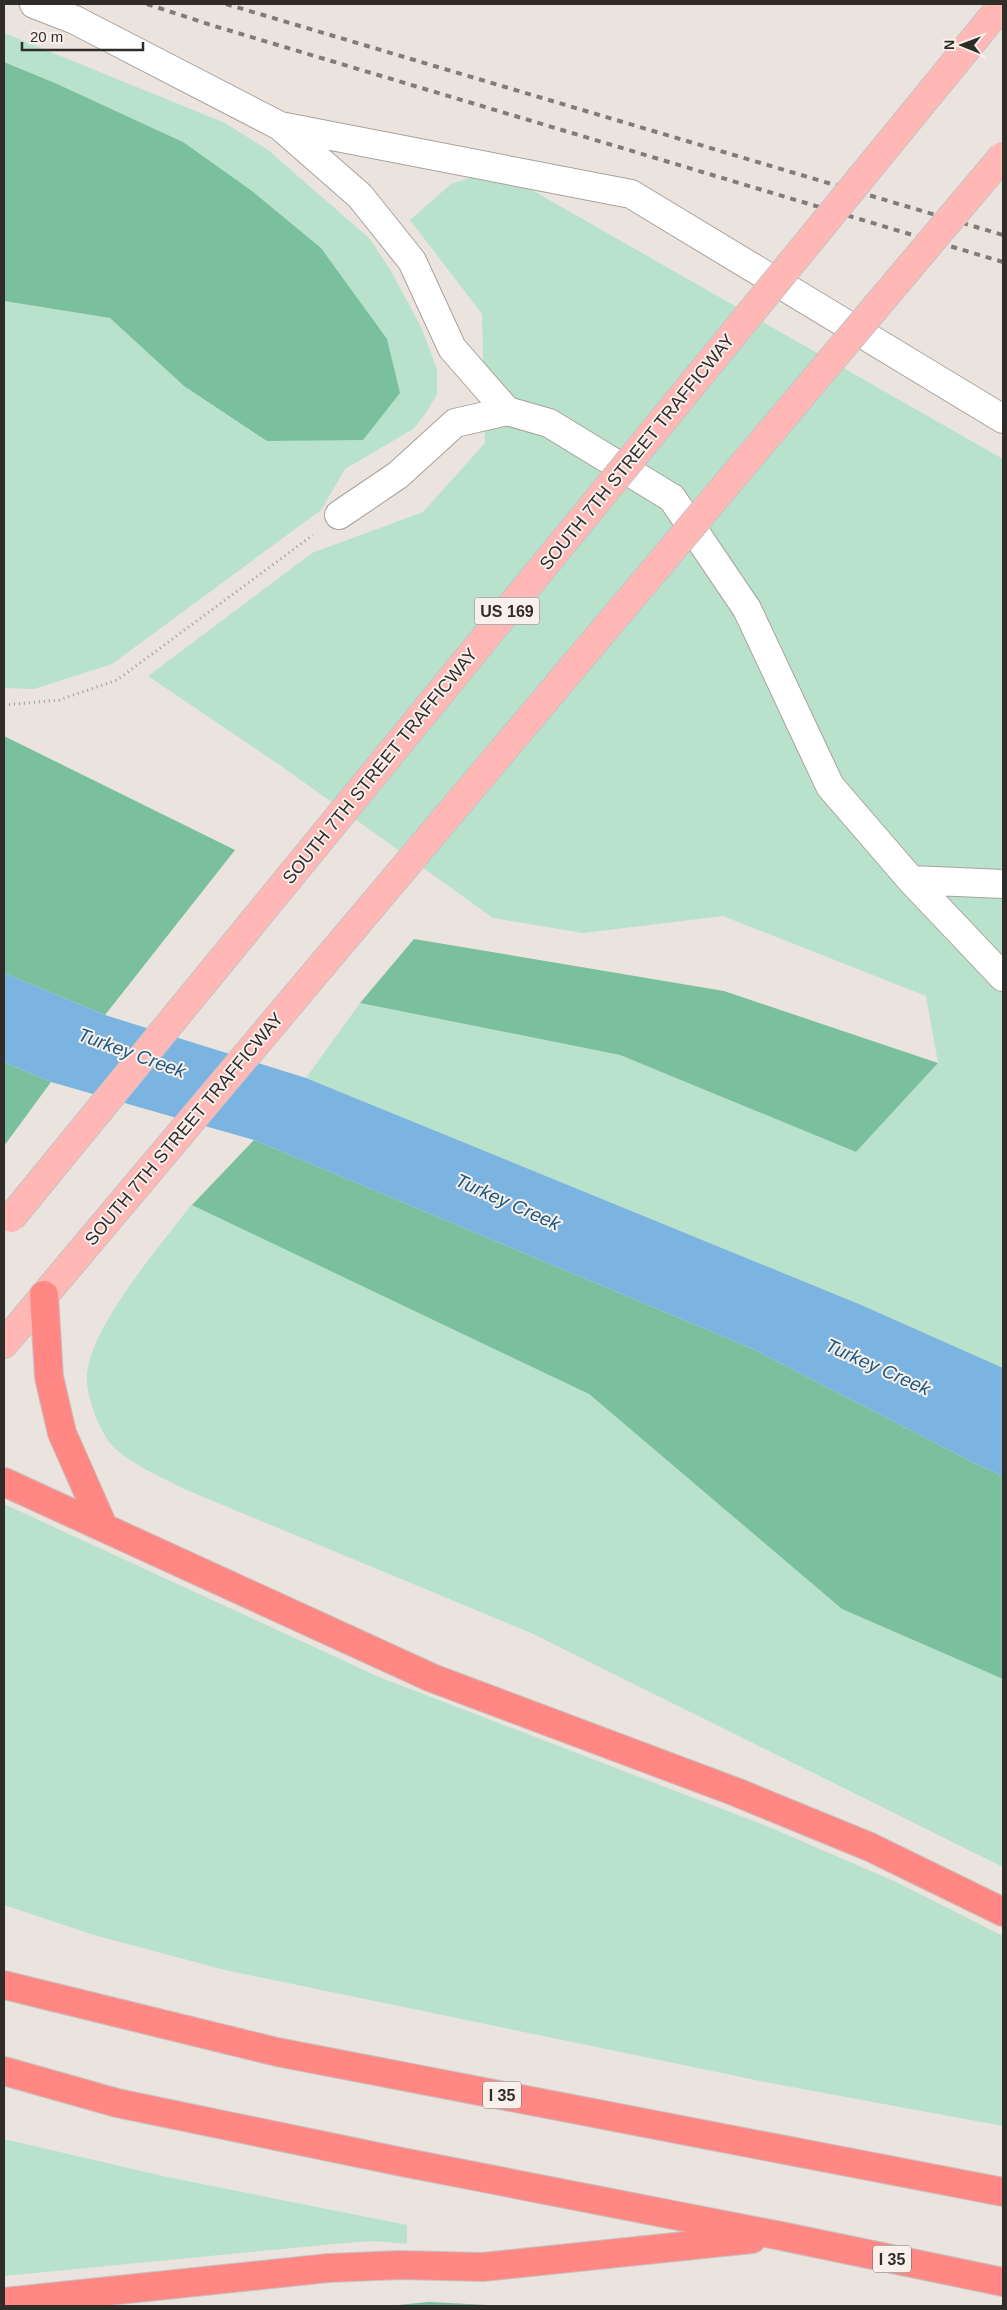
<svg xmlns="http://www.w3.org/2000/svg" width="1007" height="2310" font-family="Helvetica,sans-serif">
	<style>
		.green { fill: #b8e2cc }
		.forest { fill: #7ac09e }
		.water { fill: #7bb4e0 }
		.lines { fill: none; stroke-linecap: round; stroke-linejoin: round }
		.minor-casing { stroke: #a9a19c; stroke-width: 30 }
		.major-casing { stroke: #c5c4c3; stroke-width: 30 }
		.highway-casing { stroke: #c5c4c3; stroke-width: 30 }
		.path { stroke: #a09a96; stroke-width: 3; stroke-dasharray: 1 4; stroke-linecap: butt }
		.minor { stroke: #fff; stroke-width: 28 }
		.major { stroke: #ffb8b5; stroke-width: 28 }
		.highway { stroke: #ff8884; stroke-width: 28 }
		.rail { stroke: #827c79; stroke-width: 4; stroke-dasharray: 6 6; stroke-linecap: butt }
		.major-bridge-casing { stroke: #c5c4c3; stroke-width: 30; stroke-linecap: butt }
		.major-bridge { stroke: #ffb8b5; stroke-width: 28 }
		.labels { text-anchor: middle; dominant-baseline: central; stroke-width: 4; stroke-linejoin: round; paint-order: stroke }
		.shield { fill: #f9f0eb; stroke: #6c6764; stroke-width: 1 }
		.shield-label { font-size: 16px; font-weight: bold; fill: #2f2c2a }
		.street-label { font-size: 18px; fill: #2f2c2a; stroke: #f9f0eb }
		.water-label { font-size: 19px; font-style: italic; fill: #1a5984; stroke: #f9f0eb }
	</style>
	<rect width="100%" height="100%" fill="#ebe3dd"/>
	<!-- green -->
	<path class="green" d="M4,33L225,123L268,150L370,239L391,271L421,327L437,369V394L426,413L413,429L345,469L321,510L112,664L34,689L4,688V301L110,318L184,386L183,142L55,83L4,62Z
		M478,175L530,189L1003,459V1368L859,1304L306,1078L360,1003L620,1055L856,1152L938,1063L926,996L723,916L583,933L493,918L284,768L148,676L312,553L423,512L485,443L482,314L410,220L451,184Z
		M192,1204L589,1394L842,1609L1003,1679V1867L531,1633L182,1488C163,1478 125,1461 111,1444C99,1430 85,1393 87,1374C92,1324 161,1245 192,1204Z
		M4,1504L379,1677L769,1827L896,1882L1003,1936V2126L765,2082L225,1970L94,1935L4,1905Z
		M4,2139L167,2177L407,2225V2244L374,2241L334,2244L4,2276Z"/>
	<!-- forest -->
	<path class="forest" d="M4,62L55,83L183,142L252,191L321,248L387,339L400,393L363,440L267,441L184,386L110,318L4,301Z
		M4,736L235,850L105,1015L4,973Z
		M414,939L724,991L938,1063L856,1152L620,1055L360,1003Z
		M4,1062L51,1082L4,1146Z
		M254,1140L753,1349L978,1465L1003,1476V1679L842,1609L589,1394L192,1205Z
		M429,2302L507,2306H387Z"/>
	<!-- water -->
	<path class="water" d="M4,973L105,1015L306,1078L859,1304L1003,1368V1476L978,1465L753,1349L254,1140L51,1082L4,1062Z"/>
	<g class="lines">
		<!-- minor casing -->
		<g class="minor-casing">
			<path id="minor" d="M34,4L75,20L280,126L360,196L412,261L452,348L507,411
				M280,126L631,194L1003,419
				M339,515L398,475L455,423L507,411L549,423L672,498L747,609L830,786L911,880L1003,977
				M911,880L1003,884"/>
		</g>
		<!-- major casing -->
		<g class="major-casing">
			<path id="major" d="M4,1344L69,1266"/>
		</g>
		<!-- highway casing -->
		<g class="highway-casing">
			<path id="highway" d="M44,1295L49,1377L62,1433L103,1526
				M4,1482L432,1678L736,1792L870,1847L1003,1912
				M4,1985L277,2052L1003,2192
				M4,2071L117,2103L402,2162L781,2236L1003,2282
				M4,2302L329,2268L400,2265L483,2267L752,2239"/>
		</g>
		<!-- path -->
		<path class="path" d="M4,705L59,700L117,680L313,535"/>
		<!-- minor -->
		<use href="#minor" class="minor"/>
		<!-- major -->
		<use href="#major" class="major"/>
		<!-- highway -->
		<use href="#highway" class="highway"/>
		<!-- rail -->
		<path class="rail" d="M147,4L211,25L1003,262
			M226,4L1003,235"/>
		<!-- major-bridge casing -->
		<g class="major-bridge-casing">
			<path id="major-bridge" d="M11,1218L1003,4
				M69,1266L1003,156"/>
		</g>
		<!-- major-bridge -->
		<use href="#major-bridge" class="major-bridge"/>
	</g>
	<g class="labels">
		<!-- shield labels -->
		<g class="shield">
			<rect x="474.5" y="597.5" width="65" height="27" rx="4"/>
			<rect x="483" y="2081.5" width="38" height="27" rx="4"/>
			<rect x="873" y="2245.5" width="38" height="27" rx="4"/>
		</g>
		<g class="shield-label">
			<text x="507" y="611">US 169</text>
			<text x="502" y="2095">I 35</text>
			<text x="892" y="2259">I 35</text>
		</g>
		<!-- street labels -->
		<g class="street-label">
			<text transform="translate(637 452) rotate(-51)">SOUTH 7TH STREET TRAFFICWAY</text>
			<text transform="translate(380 766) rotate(-51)">SOUTH 7TH STREET TRAFFICWAY</text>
			<text transform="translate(184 1129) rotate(-50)">SOUTH 7TH STREET TRAFFICWAY</text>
		</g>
		<!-- water labels -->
		<g class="water-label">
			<text transform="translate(132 1053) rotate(20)">Turkey Creek</text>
			<text transform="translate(508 1202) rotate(24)">Turkey Creek</text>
			<text transform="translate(878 1367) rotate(24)">Turkey Creek</text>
		</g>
	</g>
	<!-- border -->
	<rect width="1007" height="2310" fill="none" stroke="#2f2c2a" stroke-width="10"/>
	<!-- north arrow -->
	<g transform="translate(962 45) rotate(271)" stroke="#f9f0eb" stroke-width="4" paint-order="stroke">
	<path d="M0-4L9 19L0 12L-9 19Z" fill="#2f2c2a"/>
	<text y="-8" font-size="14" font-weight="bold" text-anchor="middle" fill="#2f2c2a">N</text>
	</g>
	<!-- scale -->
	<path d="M22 42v8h121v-8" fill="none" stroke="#2f2c2a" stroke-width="2.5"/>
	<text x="30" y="42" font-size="15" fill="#2f2c2a" stroke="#f9f0eb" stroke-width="4" paint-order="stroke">20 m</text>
</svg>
